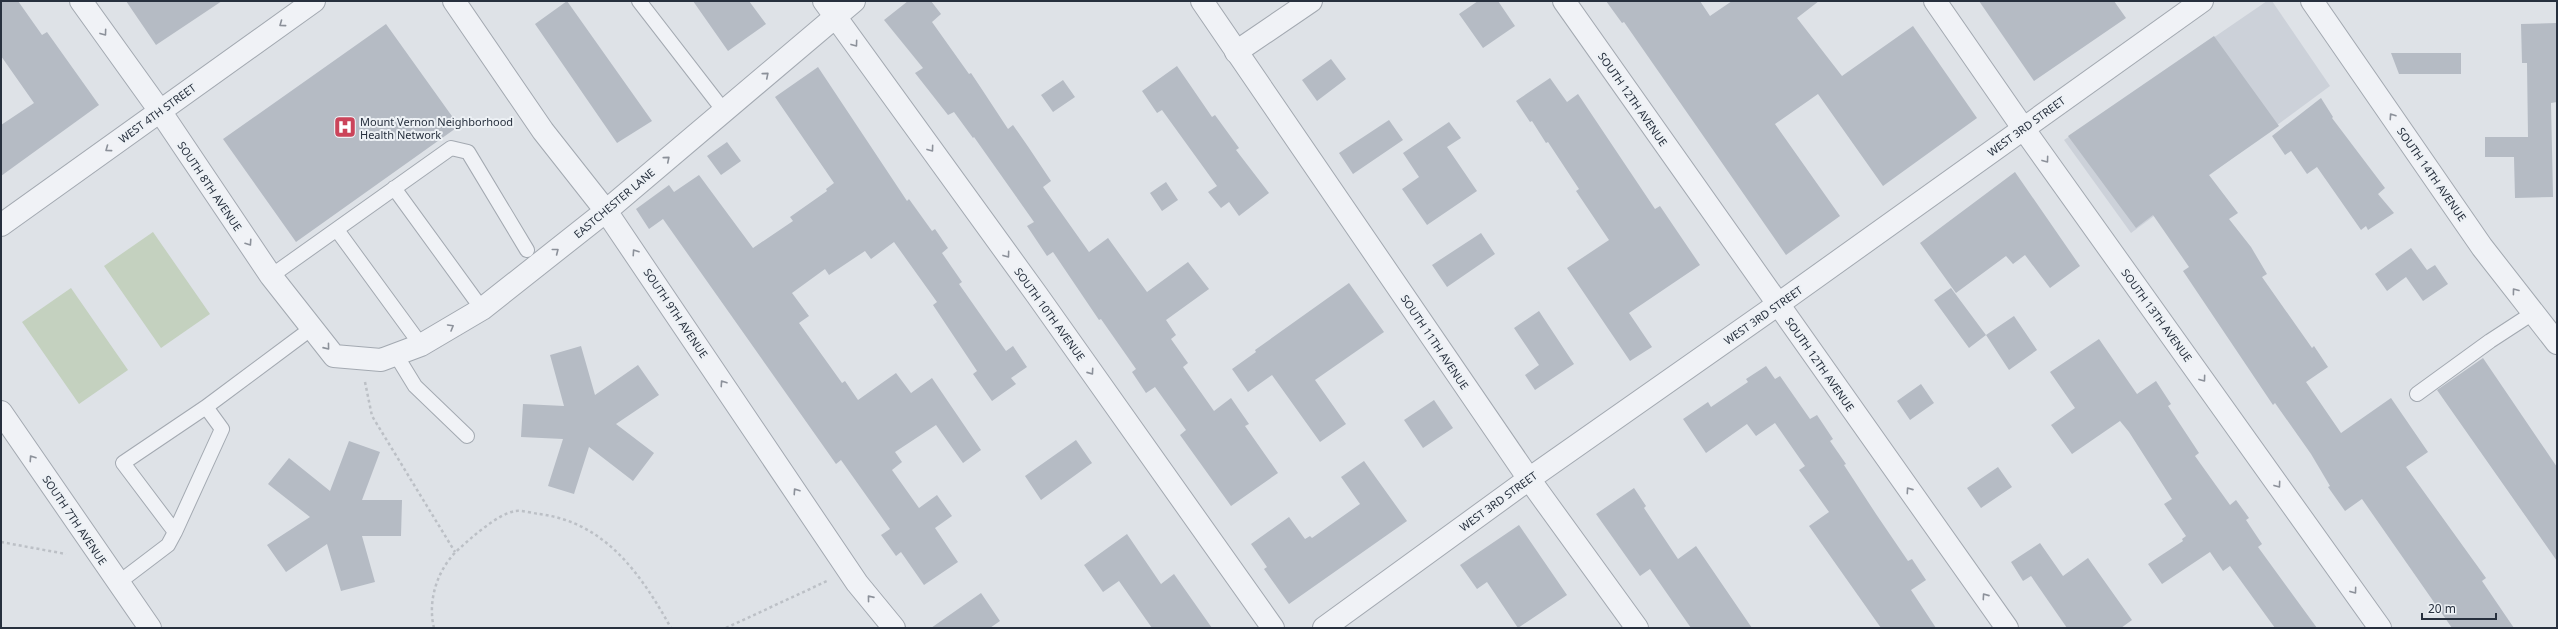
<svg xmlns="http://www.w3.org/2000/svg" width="2558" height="629" font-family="'Noto Sans',sans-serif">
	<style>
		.built { fill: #ccd1d9 }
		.green { fill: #c4d1bf }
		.building { fill: #b5bbc4 }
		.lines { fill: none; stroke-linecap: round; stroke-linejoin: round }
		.service-casing { stroke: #a3a9b1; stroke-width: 16 }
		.minor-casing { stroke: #a3a9b1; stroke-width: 24 }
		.tertiary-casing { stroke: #a3a9b1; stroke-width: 24 }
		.path { stroke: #bcc0c6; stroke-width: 2.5; stroke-dasharray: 3 3; stroke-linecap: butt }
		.service { stroke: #f0f2f6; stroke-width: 14 }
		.minor { stroke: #f0f2f6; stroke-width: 22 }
		.tertiary { stroke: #f0f2f6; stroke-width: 22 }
		.oneway { stroke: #8c919a }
		.labels { text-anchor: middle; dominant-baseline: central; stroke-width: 4; stroke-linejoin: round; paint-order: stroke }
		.street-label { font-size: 11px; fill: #27303e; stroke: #edf1f5 }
		.poi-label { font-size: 11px; fill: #27303e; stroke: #edf1f5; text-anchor: start }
	</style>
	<rect width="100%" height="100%" fill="#dee2e7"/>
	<!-- built -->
	<path class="built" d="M2267,1H2272L2330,86L2131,233L2064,140Z"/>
	<!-- green -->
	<path class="green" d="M153,232L210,314L161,348L104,266Z
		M71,288L128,370L79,404L22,322Z"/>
	<!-- building -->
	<path class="building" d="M1,1H18L42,35L47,32L99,105L1,176V125L34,103L1,56Z
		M126,1H222L156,45Z
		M567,1L652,121L617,143L535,24Z
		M693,1H749L766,24L728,51Z
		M908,1H931L941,14L932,22L969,74L971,73L983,91L1008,129L1013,125L1029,148L1051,181L1043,187L1089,252L1108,238L1147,292L1188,262L1209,289L1166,320L1176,335L1171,339L1188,363L1183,367L1214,411L1231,398L1249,424L1245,426L1278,473L1231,506L1180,435L1186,430L1155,387L1146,393L1132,372L1136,369L1101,319L1099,320L1053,252L1047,256L1027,226L1034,222L974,137L973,138L954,112L948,115L915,73L923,68L884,20Z
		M1478,1H1498L1515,26L1483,48L1459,14Z
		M1606,1H1700L1710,16L1732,1H1819L1797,18L1842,76L1913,26L1977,118L1883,186L1818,94L1775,124L1840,216L1786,255L1624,22L1622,23Z
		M1979,1H2114L2126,18L2034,81Z
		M2557,23V102L2551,103L2553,197L2515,198L2514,157H2485V137H2528L2527,63H2522L2521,24Z
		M386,24L459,126L296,242L223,139Z
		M2214,36L2279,126L2209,175L2238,213L2229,219L2251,247L2267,274L2262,277L2312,348L2314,346L2328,367L2306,382L2341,433L2391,398L2428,452L2406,467L2486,578L2482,581L2514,628H2452L2362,499L2345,511L2328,487L2330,486L2311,454L2275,403L2273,405L2183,271L2189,267L2153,215L2136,228L2068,136Z
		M2391,53H2461V74H2399Z
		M1331,59L1346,79L1317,101L1302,80Z
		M1177,66L1212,117L1215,115L1239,148L1236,150L1269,193L1239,216L1229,202L1221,208L1208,192L1217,186L1162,110L1157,113L1142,91Z
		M818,67L907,201L909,199L932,231L935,229L948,248L942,253L962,282L959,284L1006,351L1013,346L1027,367L1011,378L1016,384L992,401L973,374L977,371L933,305L937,302L894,242L871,259L865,251L829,275L825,269L792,293L809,316L799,323L842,383L845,381L858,400L896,373L911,393L932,378L981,450L963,463L936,425L895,452L902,462L892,470L919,508L937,495L952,516L935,528L958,562L924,585L901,552L896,556L881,535L890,529L841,460L836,464L663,219L649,229L636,209L669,185L674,192L699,175L753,248L793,221L790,217L827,191L826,189L834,183L775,97Z
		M1550,78L1567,102L1578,94L1655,209L1660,206L1700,265L1629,313L1652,347L1630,361L1567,268L1609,240L1576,191L1579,189L1548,142L1546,143L1532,121L1530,122L1516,101Z
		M1063,80L1075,97L1053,112L1041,95Z
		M2321,98L2333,117L2332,118L2385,188L2378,194L2394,213L2368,230L2366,226L2361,230L2317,167L2307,174L2291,151L2285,155L2272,136Z
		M1389,120L1403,140L1353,174L1339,153Z
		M1449,122L1461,138L1447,147L1477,191L1427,225L1402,189L1419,177L1403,153Z
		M727,142L741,161L721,175L707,156Z
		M2015,172L2080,266L2050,288L2025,255L2013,264L2006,256L1956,293L1920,243Z
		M1166,182L1178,200L1162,211L1150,193Z
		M1481,233L1495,254L1447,287L1432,265Z
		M2411,248L2427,270L2435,265L2448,284L2423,301L2406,277L2387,291L2375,274Z
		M1349,283L1384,332L1315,380L1346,424L1320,442L1272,375L1248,392L1232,369L1256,352L1255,350Z
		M1951,288L1986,335L1969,348L1934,300Z
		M1539,311L1574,364L1535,390L1525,375L1539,365L1514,328Z
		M2014,316L2037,350L2009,370L1986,335Z
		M2099,339L2137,394L2156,381L2171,404L2168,406L2199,453L2195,456L2230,505L2236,500L2249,518L2246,520L2262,544L2258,547L2317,628H2275L2230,566L2223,571L2210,552L2162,584L2148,564L2183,541L2182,539L2186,536L2164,504L2172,499L2129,432L2120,421L2072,454L2051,425L2075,408L2050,372Z
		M581,346L595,395L638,365L659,395L616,424L654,453L633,481L589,447L574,494L548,486L563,439L521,437L523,404L564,406L550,355Z
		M2483,358L2557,467V561L2437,390Z
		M1766,366L1775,379L1780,376L1810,419L1817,415L1833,439L1830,441L1846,464L1844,465L1876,514L1908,561L1912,559L1926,580L1911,590L1936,628H1881L1809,526L1829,512L1799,470L1805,466L1775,423L1756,436L1747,424L1706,453L1683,419L1708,402L1711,407L1748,382L1746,379Z
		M1921,384L1934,403L1910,420L1897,401Z
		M1434,400L1453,428L1423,448L1404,420Z
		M1076,440L1092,463L1041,500L1025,476Z
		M349,441L380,452L362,500H402L401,536H362L375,582L341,591L327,544L286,572L267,545L310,517L268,484L289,458L330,491Z
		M1364,461L1407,521L1289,604L1264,569L1267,567L1251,544L1289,517L1305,539L1310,536L1312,538L1360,504L1341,477Z
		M1998,467L2012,487L1981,508L1967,488Z
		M1634,488L1646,506L1644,508L1678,559L1696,546L1752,628H1691L1650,569L1640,576L1596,514Z
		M1519,525L1567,595L1518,628L1487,582L1477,589L1460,565Z
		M1127,534L1161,584L1174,574L1212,628H1152L1119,581L1103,592L1084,565Z
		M2040,543L2063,576L2088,558L2132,620L2121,628H2067L2031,576L2023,581L2011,562Z
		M981,593L1000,621L990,628H931Z"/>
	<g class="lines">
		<!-- service casing -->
		<g class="service-casing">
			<path id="service" d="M639,1L724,111
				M394,188L482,309
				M337,230L421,345
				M271,276L451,148L468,152L527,250
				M396,355L415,386L467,436
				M2417,394L2490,341L2533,313
				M206,407L312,328
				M118,583L168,545L175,532L222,429L206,407L123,463L175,532"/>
		</g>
		<!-- minor casing -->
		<g class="minor-casing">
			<path id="minor" d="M81,1L160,111L271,276L334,356L381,360L421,345L482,309L606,211L854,1
				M454,1L543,131L606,211L857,583L894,628
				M824,1L1037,295L1273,628
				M1564,1L2007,628
				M1935,1L2023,128L2380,628
				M2312,1L2482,247L2557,343
				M1236,52L1311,1
				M1,225L314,1
				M1,412L150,628"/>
		</g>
		<!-- tertiary casing -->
		<g class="tertiary-casing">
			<path id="tertiary" d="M1202,1L1529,479L1637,628
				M1324,628L1529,479L1777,305L2202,1"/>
		</g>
		<!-- path -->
		<path class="path" d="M365,382L372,416L455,552
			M1,542L66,554
			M434,628C427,600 438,567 460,548C472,537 498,514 515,511C522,510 532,513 539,514C605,522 641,574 671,628
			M726,628L827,581"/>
		<!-- service -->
		<use href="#service" class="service"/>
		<!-- minor -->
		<use href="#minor" class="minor"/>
		<!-- tertiary -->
		<use href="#tertiary" class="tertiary"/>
	</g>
	<!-- one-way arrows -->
	<defs><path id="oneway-chevron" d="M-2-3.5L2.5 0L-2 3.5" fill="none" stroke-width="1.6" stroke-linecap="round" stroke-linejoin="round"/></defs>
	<g class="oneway">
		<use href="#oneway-chevron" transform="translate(282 24) rotate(144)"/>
		<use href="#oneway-chevron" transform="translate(104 33) rotate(54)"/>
		<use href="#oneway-chevron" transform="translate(855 44) rotate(54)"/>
		<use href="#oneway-chevron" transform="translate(766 75) rotate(-40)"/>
		<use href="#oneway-chevron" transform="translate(2392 116) rotate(-124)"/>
		<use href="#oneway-chevron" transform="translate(108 149) rotate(144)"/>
		<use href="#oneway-chevron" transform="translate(931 149) rotate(54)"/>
		<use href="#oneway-chevron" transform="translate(667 159) rotate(-40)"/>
		<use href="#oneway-chevron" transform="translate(2046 160) rotate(54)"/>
		<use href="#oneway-chevron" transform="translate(249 243) rotate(56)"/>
		<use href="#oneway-chevron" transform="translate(556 251) rotate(-38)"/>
		<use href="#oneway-chevron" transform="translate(635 252) rotate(-124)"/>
		<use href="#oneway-chevron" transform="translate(1007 255) rotate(54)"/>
		<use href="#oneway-chevron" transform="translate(2515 291) rotate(-127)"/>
		<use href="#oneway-chevron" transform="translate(451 327) rotate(-30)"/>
		<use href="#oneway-chevron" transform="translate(327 347) rotate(51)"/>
		<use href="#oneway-chevron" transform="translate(1091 372) rotate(55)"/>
		<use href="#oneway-chevron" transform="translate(2203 379) rotate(54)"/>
		<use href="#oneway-chevron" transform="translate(723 383) rotate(-124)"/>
		<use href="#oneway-chevron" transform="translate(32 458) rotate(-124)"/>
		<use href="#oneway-chevron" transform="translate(2278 485) rotate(54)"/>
		<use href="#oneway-chevron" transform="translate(1909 490) rotate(-125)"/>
		<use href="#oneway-chevron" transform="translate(796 491) rotate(-124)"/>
		<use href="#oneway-chevron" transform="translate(2354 591) rotate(54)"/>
		<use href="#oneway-chevron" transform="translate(1985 596) rotate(-125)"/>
		<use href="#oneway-chevron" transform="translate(870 598) rotate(-129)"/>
	</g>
	<!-- icons -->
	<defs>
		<g id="hospital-square" transform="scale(1.15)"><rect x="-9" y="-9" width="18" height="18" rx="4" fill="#cb445a" stroke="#edf1f5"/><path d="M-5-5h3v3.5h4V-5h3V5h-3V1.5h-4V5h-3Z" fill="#fff"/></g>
	</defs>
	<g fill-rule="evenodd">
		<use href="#hospital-square" x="345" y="127"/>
	</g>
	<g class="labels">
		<!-- street labels -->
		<g class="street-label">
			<text transform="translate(1633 99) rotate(55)">SOUTH 12TH AVENUE</text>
			<text transform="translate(157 113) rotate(-36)">WEST 4TH STREET</text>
			<text transform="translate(2026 126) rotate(-36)">WEST 3RD STREET</text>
			<text transform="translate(2432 174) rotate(55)">SOUTH 14TH AVENUE</text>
			<text transform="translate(210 186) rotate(56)">SOUTH 8TH AVENUE</text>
			<text transform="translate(614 203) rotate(-40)">EASTCHESTER LANE</text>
			<text transform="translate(676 313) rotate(56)">SOUTH 9TH AVENUE</text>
			<text transform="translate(1050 314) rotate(54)">SOUTH 10TH AVENUE</text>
			<text transform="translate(1763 315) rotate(-35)">WEST 3RD STREET</text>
			<text transform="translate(2157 315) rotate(54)">SOUTH 13TH AVENUE</text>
			<text transform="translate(1435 342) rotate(56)">SOUTH 11TH AVENUE</text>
			<text transform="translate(1820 364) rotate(55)">SOUTH 12TH AVENUE</text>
			<text transform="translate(1498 501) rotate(-36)">WEST 3RD STREET</text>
			<text transform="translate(75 520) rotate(56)">SOUTH 7TH AVENUE</text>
		</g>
		<!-- poi labels -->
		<g class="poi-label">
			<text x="360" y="121">Mount Vernon Neighborhood<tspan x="360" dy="13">Health Network</tspan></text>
		</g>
	</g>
	<!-- border -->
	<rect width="2558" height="629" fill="none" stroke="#27303e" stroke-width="4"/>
	<!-- scale -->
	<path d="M2422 613v6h74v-6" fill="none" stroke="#27303e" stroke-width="2"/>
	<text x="2428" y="613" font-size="12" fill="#27303e" stroke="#edf1f5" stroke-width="3" paint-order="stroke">20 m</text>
</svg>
